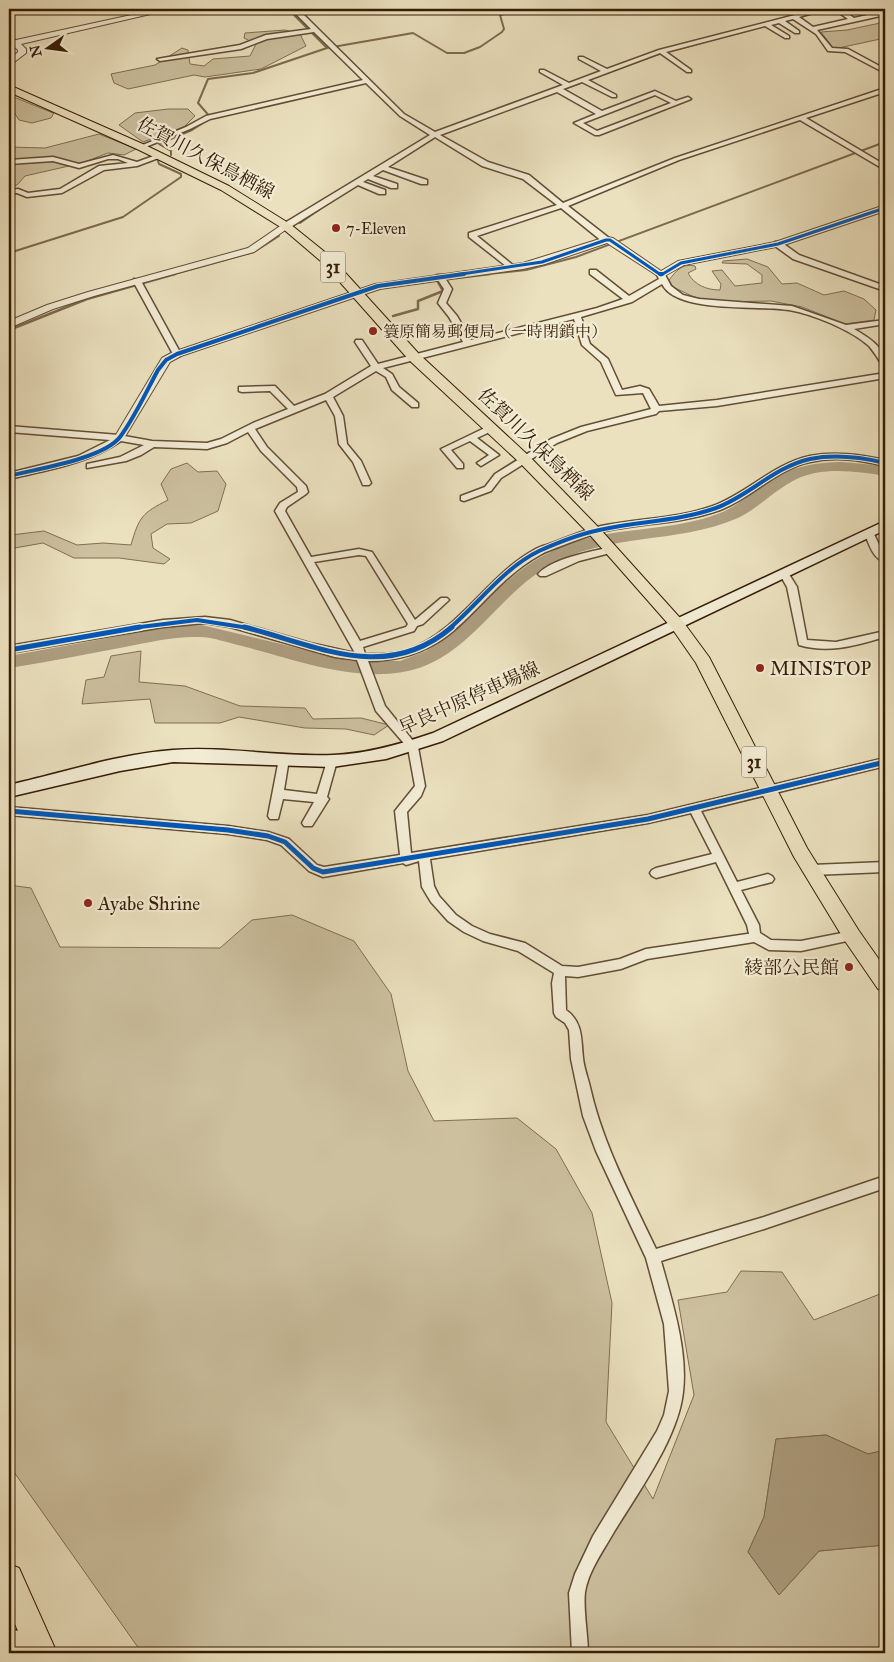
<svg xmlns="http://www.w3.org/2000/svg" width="894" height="1662" font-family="'IM FELL Great Primer','Noto Serif JP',serif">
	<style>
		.green { fill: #ccc09f; stroke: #816e52 }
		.water { fill: #ad9e80; stroke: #7d6a4f }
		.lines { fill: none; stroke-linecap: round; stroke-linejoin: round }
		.stream-far1 { stroke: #7d6a4f; stroke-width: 2 }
		.stream { stroke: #7d6a4f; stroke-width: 2.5 }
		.river { fill: #ad9e80; fill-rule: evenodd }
		.minor-casing { stroke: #634d34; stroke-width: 3 }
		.tertiary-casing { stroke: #634d34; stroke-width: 2 }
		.secondary-casing { stroke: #361c05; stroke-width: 3 }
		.primary-casing { stroke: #361c05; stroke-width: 2 }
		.motorway-casing { stroke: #361c05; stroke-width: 2 }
		.minor { fill: #f2ecd5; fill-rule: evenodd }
		.tertiary { fill: #f2ecd5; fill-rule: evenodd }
		.secondary { fill: #f2ecd5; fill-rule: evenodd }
		.primary { fill: #ebe1bf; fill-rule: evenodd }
		.motorway { fill: #ebe1bf; fill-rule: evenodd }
		.cycleway-far2-casing { stroke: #f2ecd5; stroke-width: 5 }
		.cycleway-far1-casing { stroke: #f2ecd5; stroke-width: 6 }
		.cycleway-casing { stroke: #f2ecd5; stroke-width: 8 }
		.cycleway-far2 { stroke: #0057b8; stroke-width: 3 }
		.cycleway-far1 { stroke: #0057b8; stroke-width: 4 }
		.cycleway { stroke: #0057b8; stroke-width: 5 }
		.poi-dot { fill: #8f2418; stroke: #f2ecd5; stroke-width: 2 }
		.labels { text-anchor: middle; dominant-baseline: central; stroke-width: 4.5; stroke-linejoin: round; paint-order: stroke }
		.far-poi-label { font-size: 16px; fill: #361c05; stroke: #f2ecd5; text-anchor: start }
		.shield { fill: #f2ecd5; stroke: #6e5a43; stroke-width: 1 }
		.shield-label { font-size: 18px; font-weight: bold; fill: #361c05 }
		.street-label { font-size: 19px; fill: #361c05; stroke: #f2ecd5 }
		.poi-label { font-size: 19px; fill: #361c05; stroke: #f2ecd5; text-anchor: start }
	</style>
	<rect width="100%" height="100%" fill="#ebe1bf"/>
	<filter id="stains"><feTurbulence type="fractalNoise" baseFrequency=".004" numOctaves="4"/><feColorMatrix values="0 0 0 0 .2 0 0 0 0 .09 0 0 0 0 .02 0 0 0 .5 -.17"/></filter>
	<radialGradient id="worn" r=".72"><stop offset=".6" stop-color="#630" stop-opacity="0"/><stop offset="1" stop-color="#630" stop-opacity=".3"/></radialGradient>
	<!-- green -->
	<path class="green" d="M885,22V38L834,49L821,32L847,30Z
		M285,30L300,34L306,46L261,69L205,77L194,75L128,89L114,83L111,74L155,65L182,48L188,50L190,64L204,66L213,59L250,56L256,44L244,38L245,33Z
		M9,95L53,113H54L51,118L32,123L19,120L12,109L15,104L9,102Z
		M168,109H188L195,116L184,127L143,142L119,125L135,113Z
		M99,134L136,149L124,155L108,153L82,163L25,176L17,185L9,187V147L45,148Z
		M747,259L768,267L782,284L797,283L824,295L844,291L864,299L876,310L874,320L845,324L802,307L771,301L719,302L694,297L673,287L669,280C676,271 682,263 695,266L696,269L688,273C694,285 707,290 720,290L721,284L712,271L722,270L735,286L762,283V275L747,264L722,263L723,261Z
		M187,463L198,472L217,471L226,484L218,511L191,523L167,524L151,534L153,548L170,559L164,564L119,558H74L43,543L9,549V537L11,535L44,531L77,545L103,543L131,545C139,517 142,513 168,500L161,484L171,469Z
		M141,651L139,682L185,686L240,706L305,708L313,719L361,718L389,725L374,735L346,729L305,728L239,717L220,723H155L150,699L82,704L86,680L104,677L111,656Z
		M9,885L31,888L60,947L220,948L252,920L292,915L354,941L391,994L408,1071L434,1121L517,1118L556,1149L592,1213L612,1303L606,1422L653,1499L694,1395L678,1300L727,1292L741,1271L782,1272L814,1320L885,1292V1450L868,1454L826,1435L776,1439L764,1517L748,1552L779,1595L819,1551L885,1545V1653H142L9,1465Z"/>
	<!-- water -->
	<path class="water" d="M826,1435L868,1454L885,1450V1545L819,1551L779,1595L748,1552L764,1517L776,1439Z"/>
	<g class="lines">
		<!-- stream-far1 -->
		<path class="stream-far1" d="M288,9L327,48
			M783,22L792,19
			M561,90L656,55L769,25
			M445,133L468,125
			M171,155V151L159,144L192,130L211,118L198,103L208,79L253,73L327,48L413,33L447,53H464L480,47L502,32L504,29L500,15L528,9
			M402,158L433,139
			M300,223L320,209
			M9,253L123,217L181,177V174L159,164L158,161
			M171,275L254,252L279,236
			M479,275L526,270L576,257L885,142"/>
		<!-- stream -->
		<path class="stream" d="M456,278L490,274
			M393,316L418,309V301L443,291L438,282L442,280
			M9,330L87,299L175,274"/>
		<!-- river -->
		<path class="river" d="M843,462L885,466V476C862,472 838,469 815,473C783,479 765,505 738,518C676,545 605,532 547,567C501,594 472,649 422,667C365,687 298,660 242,646C228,643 213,637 200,637C175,636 150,642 125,647C86,654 48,662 9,668V656L168,627L202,625L351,661H400L426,651L440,642C483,607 516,561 572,543C620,526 672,532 720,513C738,506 751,493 767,482C789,467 817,462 843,462Z"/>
		<!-- minor casing -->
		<g class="minor-casing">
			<path id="minor" d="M291,9H297L299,11L324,9L303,14L404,114L435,132L563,85L540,72V70H544L569,83L601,71L579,59V57H583L607,69L659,50L818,9H827L799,17L813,27L848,19L834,9H841L854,18L885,11V15L817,30L832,48L848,49L885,69V73L845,52L828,51L816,34L793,19L785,21L799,31V33H795L779,23L771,25L789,36V38H785L765,26L666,52L691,70V72H687L660,53L588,80L616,95V97H612L582,82L563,89L602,111L655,91L676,101L688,97L691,99L599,135H595L574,123L596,114L557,92L440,135L488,162L529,175L563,203L675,158L885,88V92L806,118L885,165V170L800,120L679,160L568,206L609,238V242H603L561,208L477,236L514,266L515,268L511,270L469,237V233L557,205L523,179L482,166L435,137L388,167L427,180V184H421L383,170L373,176L397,184V188H391L368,179L363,182L385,190V194H379L358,185L289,228H283V224L430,135L400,116L366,83L210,119L190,129L143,148L138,147L186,127L206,116L363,80L314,32L267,39L241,49L160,61L157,59L240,45L266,35L311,29ZM655,95L671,103L597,131L583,123Z
				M159,154L161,155V157L137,166L104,170L62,193L27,197L17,193L9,194V190L18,189L28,193L60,189L99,166L128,163L118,159H108L79,168L53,161L9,164V160L53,157L79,164L113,155L137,162Z
				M775,242H781L799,255L885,286V291L793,259L775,246Z
				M590,270H596L629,296L659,279L657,275L661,273H664L671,286L683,295L699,299L792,306L846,325L885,320V324L854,329C868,337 886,348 885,365H882C878,358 874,352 869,346C851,330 813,314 789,310C759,305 677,314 662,284L632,302L581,317L590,344L608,359L622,390L640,386L649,389L659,406L717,400L885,373V378L717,406L659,411L656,414L587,431L557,443L501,478L491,491L464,501L461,500V496L485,487L495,474L551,439L581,427L651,409L643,393L616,395L601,362L582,345L574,319L383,368L392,374L399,387L418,403V407H412L392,390L386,377L376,371L333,397L343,416L347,444L361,461L371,483L369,485H363L353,462L339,444L335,416L326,400L255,429L267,447L306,486L308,492L306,494L287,507L285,511L311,557L359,549L372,552L415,620L441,598H447L449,600L423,624L417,626L414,631L363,647L365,654C380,654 396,654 410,649C460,630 488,575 534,550C540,546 548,545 555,542C570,536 585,530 601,526C639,518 677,519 713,506C748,493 773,464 810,456C835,451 861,455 885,460V466C860,460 835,456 810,462C776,469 752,498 720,510C681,524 640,523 601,532C587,536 574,541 561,546C554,549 546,551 540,555C473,593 459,661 368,661L385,706L418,747L425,786L421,796L407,812L411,853L648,815L885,758V766L701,811L737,882L768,874L772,876L774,879L772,882L741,890L759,925L760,933L771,940L801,941L852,931L856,933L858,936L856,939L801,951L769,950L754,942L647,959L621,969L578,977L565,976L566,1010C583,1022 581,1039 583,1058C584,1068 588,1078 590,1087C603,1145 631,1196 656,1249L764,1217L885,1176V1188L764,1229L661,1261C672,1301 688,1350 683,1392C678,1440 635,1496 611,1537C601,1554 588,1573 585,1592C583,1609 588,1636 588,1653H572L569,1593L575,1574L593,1536L657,1431L664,1415L669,1391L664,1324L646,1258L596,1151L583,1116L571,1059L569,1030L565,1023L556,1017L554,1013L552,983L554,973L518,951L483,941L464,932L448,921L431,902L422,887L419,861L406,865L403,863L323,877L309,871L281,845L267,840L228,834L9,815V807L228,826L268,832L289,839L317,865L324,867L400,855L395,811L415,786L408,748L376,711L357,660L335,657L230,627L205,623L163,627L9,653V646L163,620L205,617L230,620L310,643L355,653L275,511L280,503L298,492L297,487L261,451L248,432L227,443L207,449L154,447L141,455L126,461L87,468V464L120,457L144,445L121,441C88,464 47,470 9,479V473L78,456L110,440L9,432V426L119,435L152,441L207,443L221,439L253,423L288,409L270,391L242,392L239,391V387L275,386L294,406L325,394L371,366L355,342L356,340H362L378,364L463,342L449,317L438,303L444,289L436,277L437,275H443L452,289L446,303L457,316L471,340L597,308L623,299L590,274ZM359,555L366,556L408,624L406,627L360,641L314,562ZM691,813L712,854L656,868L652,870L650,873L652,876L656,878L716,862L747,925L749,934H747L646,949L620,959L578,967L562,966L525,943L490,934L472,926L456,915L439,896L434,886L430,859L648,823Z
				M134,279L141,281L181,354L180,356H174L173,354L133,281Z
				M491,425L495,428L494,430L477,438L499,455L481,466L477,463L489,455L470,441L451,450L463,464V468H457L441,449Z
				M869,529L872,530L882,551L885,554V562C872,558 869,543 864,532Z
				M611,547L616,550L614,552L579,561L546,576H540L538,574C553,558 590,552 611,547Z
				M784,570L787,571L797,587L807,640L836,642L885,631V637C857,645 829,654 799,645L787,587L779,573Z
				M284,755L289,759L284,790L317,794L328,758H336L337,761L327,797L329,799L312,826H304L302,823L314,802L283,799L278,819H270L268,816L279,759Z
				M885,862V872L812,875L808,873L806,870L808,867L812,865Z"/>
		</g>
		<!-- tertiary casing -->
		<g class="tertiary-casing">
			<path id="tertiary" d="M159,9H172L21,44L26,49V53L9,66V60L18,52V50L9,42V38L16,40Z
				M885,205V211L781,246L684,265L661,278L607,243L545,264L523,269L380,289L181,356L170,362L123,440H115L114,438L162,358L173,352L375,284L523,263L606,237L613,238L661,271L678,261L775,242Z
				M283,224L291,226L254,252L94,296L53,309L9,328V321L47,305L88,292L248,248Z"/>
		</g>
		<!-- secondary casing -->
		<g class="secondary-casing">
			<path id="secondary" d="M885,521V530L443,741L386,759L332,767L173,762L120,771L9,797V785C62,773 118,754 173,750C224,746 280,757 333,755C367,754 401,744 433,733Z"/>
		</g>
		<!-- primary casing -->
		<g class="primary-casing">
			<path id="primary" d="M9,85L145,145L229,186L290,224L331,257L419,354L530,457L600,529L681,619L709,657L807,848L859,931L885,968V991L878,989L845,941L794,857L696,663L671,627L590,535L520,463L409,360L323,263L282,228L221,190L137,149L9,92Z"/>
		</g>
		<!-- motorway casing -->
		<g class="motorway-casing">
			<path id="motorway" d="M9,1564L19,1568L57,1653H9V1628L18,1631L9,1610Z"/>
		</g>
		<!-- minor -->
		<use href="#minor" class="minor"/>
		<!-- tertiary -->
		<use href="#tertiary" class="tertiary"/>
		<!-- secondary -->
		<use href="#secondary" class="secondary"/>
		<!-- primary -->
		<use href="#primary" class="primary"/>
		<!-- motorway -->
		<use href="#motorway" class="motorway"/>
		<!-- cycleway-far2 casing -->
		<g class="cycleway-far2-casing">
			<path id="cycleway-far2" d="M455,275L542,262L606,240H610L661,275L681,263L778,244L885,208"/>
		</g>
		<!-- cycleway-far1 casing -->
		<g class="cycleway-far1-casing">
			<path id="cycleway-far1" d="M660,274H662
				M9,476C36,469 103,459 120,437C135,417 146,392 158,370L166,360L177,354L378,286L464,274
				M132,628L197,620L249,628
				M450,628C479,603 504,568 539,551C559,542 582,533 604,529C641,521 679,521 716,508C749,496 774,467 810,459C835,454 860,457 885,463"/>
		</g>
		<!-- cycleway casing -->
		<g class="cycleway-casing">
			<path id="cycleway" d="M244,627C317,645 385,684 452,627
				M9,650L140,627
				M9,811L228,830L268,836L285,842L313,868L323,872L648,819L885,762"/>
		</g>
		<!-- cycleway-far2 -->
		<use href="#cycleway-far2" class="cycleway-far2"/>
		<!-- cycleway-far1 -->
		<use href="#cycleway-far1" class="cycleway-far1"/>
		<!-- cycleway -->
		<use href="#cycleway" class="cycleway"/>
	</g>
	<!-- markers -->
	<g class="poi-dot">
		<circle cx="336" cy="228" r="5"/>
		<circle cx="373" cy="331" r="5"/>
		<circle cx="760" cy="668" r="5"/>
		<circle cx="88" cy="903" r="5"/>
		<circle cx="849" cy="967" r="5"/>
	</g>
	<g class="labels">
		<!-- far-poi labels -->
		<g class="far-poi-label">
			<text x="346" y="228">7-Eleven</text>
			<text x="383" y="331">簑原簡易郵便局（一時閉鎖中）</text>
		</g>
		<!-- shield labels -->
		<g class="shield">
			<rect x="320.5" y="251.5" width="25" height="31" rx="4"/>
			<rect x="741.5" y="746.5" width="25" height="31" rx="4"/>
		</g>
		<g class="shield-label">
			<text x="333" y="267">31</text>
			<text x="754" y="762">31</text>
		</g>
		<!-- street labels -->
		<g class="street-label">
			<text transform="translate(206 158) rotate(28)">佐賀川久保鳥栖線</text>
			<text transform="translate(536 444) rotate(44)">佐賀川久保鳥栖線</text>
			<text transform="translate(469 698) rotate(-24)">早良中原停車場線</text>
		</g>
		<!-- poi labels -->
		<g class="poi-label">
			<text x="770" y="668">MINISTOP</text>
			<text x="98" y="903">Ayabe Shrine</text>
			<text x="839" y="967" text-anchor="end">綾部公民館</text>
		</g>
	</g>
	<!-- margin -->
	<rect width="894" height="1662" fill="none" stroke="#ebe1bf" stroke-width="30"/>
	<rect x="10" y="10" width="874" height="1642" fill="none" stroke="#361c05" stroke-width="2.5"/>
	<rect x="15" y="15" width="864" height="1632" fill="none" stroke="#361c05"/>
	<!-- north arrow -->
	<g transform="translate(48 48) rotate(256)" stroke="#f2ecd5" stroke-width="4" paint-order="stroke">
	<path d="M0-4L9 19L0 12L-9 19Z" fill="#361c05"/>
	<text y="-8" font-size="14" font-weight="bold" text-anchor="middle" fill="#361c05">N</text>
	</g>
	<rect width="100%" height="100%" filter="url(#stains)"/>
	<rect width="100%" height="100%" fill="url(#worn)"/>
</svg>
